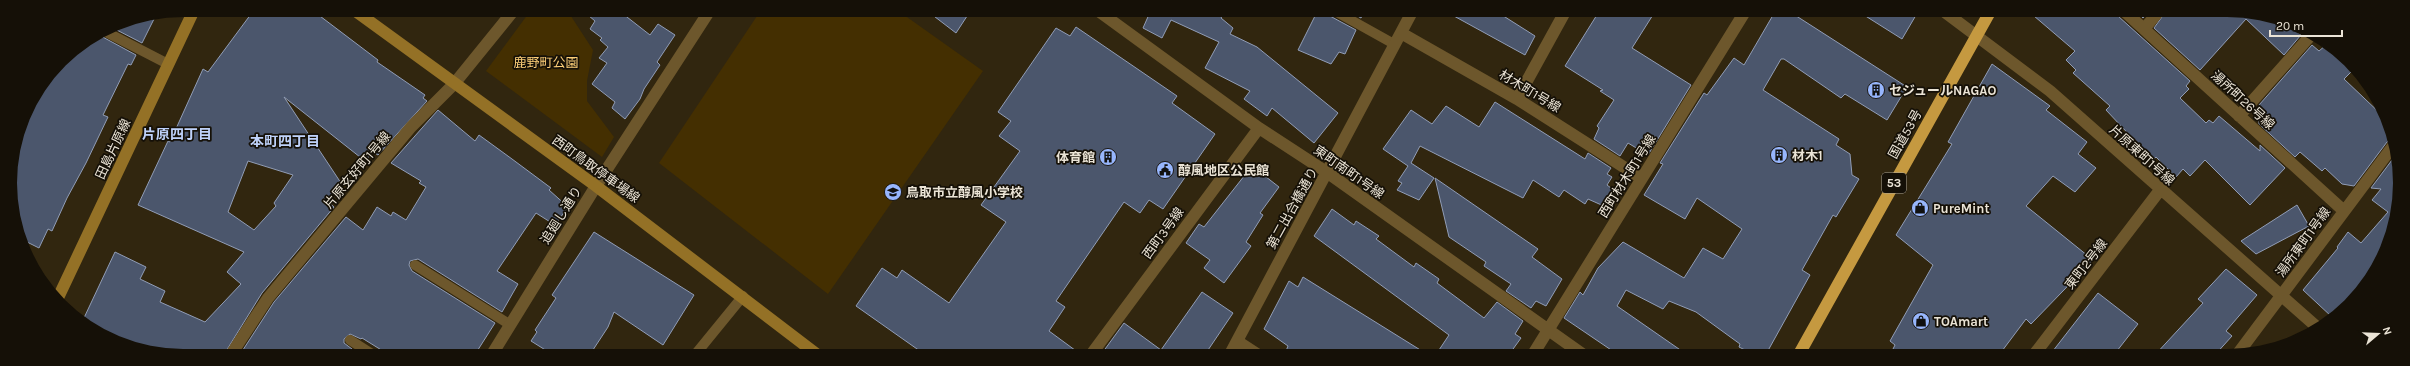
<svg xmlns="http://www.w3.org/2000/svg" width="2410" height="366" font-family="Karla,'Noto Sans JP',sans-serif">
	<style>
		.green { fill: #442f01 }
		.building { fill: #4b566c; stroke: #919db6; fill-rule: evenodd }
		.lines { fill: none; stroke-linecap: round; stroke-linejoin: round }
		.lane { stroke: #6d572c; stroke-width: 10 }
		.street { stroke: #6d572c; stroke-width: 12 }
		.secondary { stroke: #947126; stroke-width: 12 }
		.highway { stroke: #c59940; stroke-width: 12 }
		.labels { text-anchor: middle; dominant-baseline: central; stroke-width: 3.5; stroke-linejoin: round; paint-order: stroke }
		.shield { fill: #151007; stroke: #aba498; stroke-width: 1 }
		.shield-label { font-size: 12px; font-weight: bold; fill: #ebe4d6 }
		.park-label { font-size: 13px; fill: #fdcf78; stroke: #151007 }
		.poi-label { font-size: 13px; font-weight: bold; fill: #ebe4d6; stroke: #151007; text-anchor: start }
		.street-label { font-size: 13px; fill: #ebe4d6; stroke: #151007 }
		.neighbourhood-label { font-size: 14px; font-weight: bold; fill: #bfd2fa; stroke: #151007 }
	</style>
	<rect width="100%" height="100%" fill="#31260f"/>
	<!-- green -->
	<path class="green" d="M531,10H567L593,50L587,81V101L614,137L602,157L486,71Z
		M761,10H897L983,71L828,294L659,163Z"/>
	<!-- building -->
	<path class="building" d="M254,10H312L378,60L377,62L425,95L423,98L427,101L378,155L373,152L365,161L284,97L341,183L333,190L335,192L327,201L334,207L262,293L223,356H171L106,338L83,320L115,252L146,267L140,279L165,291L160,302L205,322L241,284L227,272L244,252L138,205L168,141L170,142L203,69L208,72ZM248,161L293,175L274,203L276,206L254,230L228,212Z
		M582,10H618L650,35L658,24L675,35L657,62L660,65L644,89L640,99L625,119L612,108L615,102L592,84L607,63L599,58L608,47L600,40L602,38L590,29L595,21Z
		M926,10H971L956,33Z
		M1151,10H1226L1221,18L1233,28L1230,34L1257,47L1338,113L1314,143L1272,108L1267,116L1244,99L1250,91L1205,68L1219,42L1171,20L1162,38L1143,28Z
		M1318,10H1327L1330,16L1356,30L1345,54L1339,52L1331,64L1298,50Z
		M1347,10H1365L1361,18Z
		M1443,10H1494L1535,36L1525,55Z
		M1600,10H1656L1632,48L1691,85L1648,155L1628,143L1620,156L1594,139L1599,128L1597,126L1614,100L1600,91L1603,90L1565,66Z
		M1776,10H1787L1907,87L1887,120L1845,94L1841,98L1784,59H1781L1763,90L1839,139L1836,145L1850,154L1852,175L1859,179L1836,217L1833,215L1802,270L1810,275L1765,356H1757L1739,347L1740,344L1696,312L1669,301L1663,309L1626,290L1617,306L1689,356H1620L1564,318L1580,292L1583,295L1598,268L1623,242L1684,278L1703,248L1723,259L1742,229L1697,198L1685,219L1644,195L1663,164L1660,163L1704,93L1707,95L1734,58L1744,65Z
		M1856,10H1919L1902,39Z
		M2027,10H2116L2118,16L2190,81L2186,86L2189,89L2180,98L2206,123L2209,120L2213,123L2219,116L2260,151V145L2285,168L2250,205L2205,160L2190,176L2183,169L2176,177L2156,157L2153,160L2106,110L2110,106L2073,73L2076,70L2066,60L2075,51Z
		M2135,10H2150L2143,18Z
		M2167,10H2239L2288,24L2301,35L2284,55L2246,19L2200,70L2154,28Z
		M156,15L142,43L111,27L117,23Z
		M1076,27L1177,96L1172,103L1215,134L1163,209L1149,200L1140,213L1124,202L1056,301L1065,307L1049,331L1083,356H927L856,306L882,268L897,278L902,270L949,303L1006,222L981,205L1020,151L999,136L1011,121L998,112L1056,28L1070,36Z
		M99,35L136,55L131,65L128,64L103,115L108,117L86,163L67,198L52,231L48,229L39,248L19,238L10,173L23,117L61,61Z
		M2312,45L2319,51L2326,45L2353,70L2344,79L2385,118L2391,128L2392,139L2387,142L2354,186L2342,184L2325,168L2322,171L2300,152L2295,157L2259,124V105Z
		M1992,64L2050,106L2046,110L2087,142L2078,154L2096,168L2075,192L2053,176L2026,206L2093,260L2031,324L2026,319L1999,355L1905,356L1893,349L1895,345L1890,341L1933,265L1896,235L1952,144L1948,142Z
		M1495,102L1585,159L1588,153L1611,168L1607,174L1612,177L1607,185L1615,191L1606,207L1588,199L1585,204L1564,190L1559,197L1533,180L1523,198L1420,146L1411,163L1434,178L1419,200L1397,190L1402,183L1398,181L1408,166L1383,149L1411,110L1432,124L1446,106L1479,127Z
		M438,110L475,141L479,135L512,159L551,188L549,190L568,207L555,225L536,213L497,271L518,284L502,312L418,259L410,261L409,265L412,271L495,323L474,356H391L362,338L361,339L350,334L344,339V343L352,349L346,356H239L274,302L346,217L363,230L377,207L391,216L393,212L406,220L426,187L419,183L421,181L391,163Z
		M2395,156L2400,195L2387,249L2349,305L2332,317L2303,290L2338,248L2337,247L2348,232L2361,243L2388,212L2372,200L2381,189L2371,188Z
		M1252,166L1279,187L1260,213L1263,215L1246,242L1251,246L1224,283L1204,268L1210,260L1186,243L1199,224L1204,227Z
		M1435,178L1538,249L1532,257L1562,279L1546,306L1536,301L1531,308L1506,291L1511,284L1484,266L1486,262L1449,237Z
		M2297,205L2309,226L2256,254L2241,241Z
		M1332,209L1354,225L1356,221L1379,236L1376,239L1414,267L1416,263L1439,279L1437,283L1484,318L1497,302L1523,321L1515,334L1521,338L1508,356H1435L1449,335L1314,236Z
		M594,232L694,295L663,345L614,312L608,327L589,356H555L531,341L537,332L535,330L556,298L552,295Z
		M2226,269L2257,295L2226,331L2232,336L2214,356H2154L2203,303L2198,299Z
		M1303,277L1430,356H1284L1288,346L1264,329L1289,281L1298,287Z
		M1202,292L1233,313L1204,356H1100L1124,323L1161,350Z
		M2098,293L2138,324L2113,356H2049Z"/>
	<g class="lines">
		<!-- lane -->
		<path class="lane" d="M1333,10L1394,44
			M104,31L168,64
			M415,265L509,324
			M350,340L375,356
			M694,356L743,296"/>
		<!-- street -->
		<path class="street" d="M1097,10L1259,128L1328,173L1585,356
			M1942,10L2050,91L2318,328
			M2123,10L2344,211
			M2144,29L2160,10
			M1401,33L1517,99L1641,178
			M1517,99L1566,10
			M2239,116L2312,34
			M1237,341L1260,356
			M230,356L268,298L411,127L454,84L514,10
			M491,356L596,186L710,10
			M1090,356L1259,128
			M1229,356L1413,10
			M1532,356L1746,10
			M2033,356L2160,190
			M2236,356L2393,146"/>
		<!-- secondary -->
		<path class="secondary" d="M354,10L596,186L819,356
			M57,300L194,10"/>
		<!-- highway -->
		<path class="highway" d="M1798,356L1991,10"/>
	</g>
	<!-- icons -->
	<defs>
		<g id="building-disc" transform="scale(0.9)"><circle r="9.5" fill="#97b6fd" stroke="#151007"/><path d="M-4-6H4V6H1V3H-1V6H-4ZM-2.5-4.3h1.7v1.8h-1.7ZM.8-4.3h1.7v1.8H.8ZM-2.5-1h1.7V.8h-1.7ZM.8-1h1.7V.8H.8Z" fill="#111"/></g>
		<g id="civic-disc" transform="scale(0.9)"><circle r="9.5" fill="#97b6fd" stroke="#151007"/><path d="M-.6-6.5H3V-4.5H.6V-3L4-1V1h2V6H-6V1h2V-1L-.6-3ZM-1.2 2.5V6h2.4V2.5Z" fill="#111"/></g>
		<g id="school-disc" transform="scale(0.9)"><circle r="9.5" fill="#97b6fd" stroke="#151007"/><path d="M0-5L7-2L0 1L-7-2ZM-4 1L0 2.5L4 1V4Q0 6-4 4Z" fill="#111"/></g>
		<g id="shop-disc" transform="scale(0.9)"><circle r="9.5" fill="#97b6fd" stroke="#151007"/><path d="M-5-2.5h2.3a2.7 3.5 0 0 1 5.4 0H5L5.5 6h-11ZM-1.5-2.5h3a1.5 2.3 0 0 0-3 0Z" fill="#111"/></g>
	</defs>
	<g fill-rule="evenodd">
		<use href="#building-disc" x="1876" y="90"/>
		<use href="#building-disc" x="1779" y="155"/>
		<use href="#building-disc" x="1108" y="157"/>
		<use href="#civic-disc" x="1165" y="170"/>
		<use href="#school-disc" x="893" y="192"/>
		<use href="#shop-disc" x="1920" y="208"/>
		<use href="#shop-disc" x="1921" y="321"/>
	</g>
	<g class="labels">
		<!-- shield labels -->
		<rect class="shield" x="1882" y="173" width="24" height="20" rx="3"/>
		<g class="shield-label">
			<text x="1894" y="183">53</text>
		</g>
		<!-- park labels -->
		<g class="park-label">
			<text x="546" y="62">鹿野町公園</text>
		</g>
		<!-- poi labels -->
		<g class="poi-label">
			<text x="1889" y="90">セジュールNAGAO</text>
			<text x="1792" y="155">材木1</text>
			<text x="1095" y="157" text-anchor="end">体育館</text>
			<text x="1178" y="170">醇風地区公民館</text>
			<text x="906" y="192">鳥取市立醇風小学校</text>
			<text x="1933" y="208">PureMint</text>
			<text x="1934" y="321">TOAmart</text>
		</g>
		<!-- street labels -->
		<g class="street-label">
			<text transform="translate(1530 91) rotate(31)">材木町1号線</text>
			<text transform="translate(2243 100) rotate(42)">湯所町26号線</text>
			<text transform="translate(1905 134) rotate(-61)">国道53号</text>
			<text transform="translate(113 149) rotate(-65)">田島片原線</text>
			<text transform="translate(2142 155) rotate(42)">片原東町1号線</text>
			<text transform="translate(596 169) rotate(36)">西町鳥取停車場線</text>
			<text transform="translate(357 170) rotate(-50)">片原玄好町1号線</text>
			<text transform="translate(1349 172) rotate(35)">東町南町1号線</text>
			<text transform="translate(1627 176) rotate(-58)">西町材木町1号線</text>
			<text transform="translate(1292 208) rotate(-61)">第二出合橋通り</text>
			<text transform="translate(561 215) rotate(-58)">追廻し通り</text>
			<text transform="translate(1163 233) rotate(-54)">西町3号線</text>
			<text transform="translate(2303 242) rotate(-54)">湯所東町1号線</text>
			<text transform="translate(2086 264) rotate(-52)">東町2号線</text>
		</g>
		<!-- neighbourhood labels -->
		<g class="neighbourhood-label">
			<text x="177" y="134">片原四丁目</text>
			<text x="285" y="141">本町四丁目</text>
		</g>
	</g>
	<!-- crop -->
	<path d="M0 0H2410V366H0ZM183 17H2227A166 166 0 0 1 2393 183V183A166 166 0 0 1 2227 349H183A166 166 0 0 1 17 183V183A166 166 0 0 1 183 17Z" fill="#151007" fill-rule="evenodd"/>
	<!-- north arrow -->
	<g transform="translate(2378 334) rotate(71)" stroke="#151007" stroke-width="3" paint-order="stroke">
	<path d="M0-3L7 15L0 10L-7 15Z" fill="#ebe4d6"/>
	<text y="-6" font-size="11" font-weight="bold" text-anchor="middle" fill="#ebe4d6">N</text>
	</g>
	<!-- scale -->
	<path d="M2270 30v6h72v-6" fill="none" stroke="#ebe4d6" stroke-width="2"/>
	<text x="2276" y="30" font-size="12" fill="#ebe4d6" stroke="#151007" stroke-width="3" paint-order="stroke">20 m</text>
</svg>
